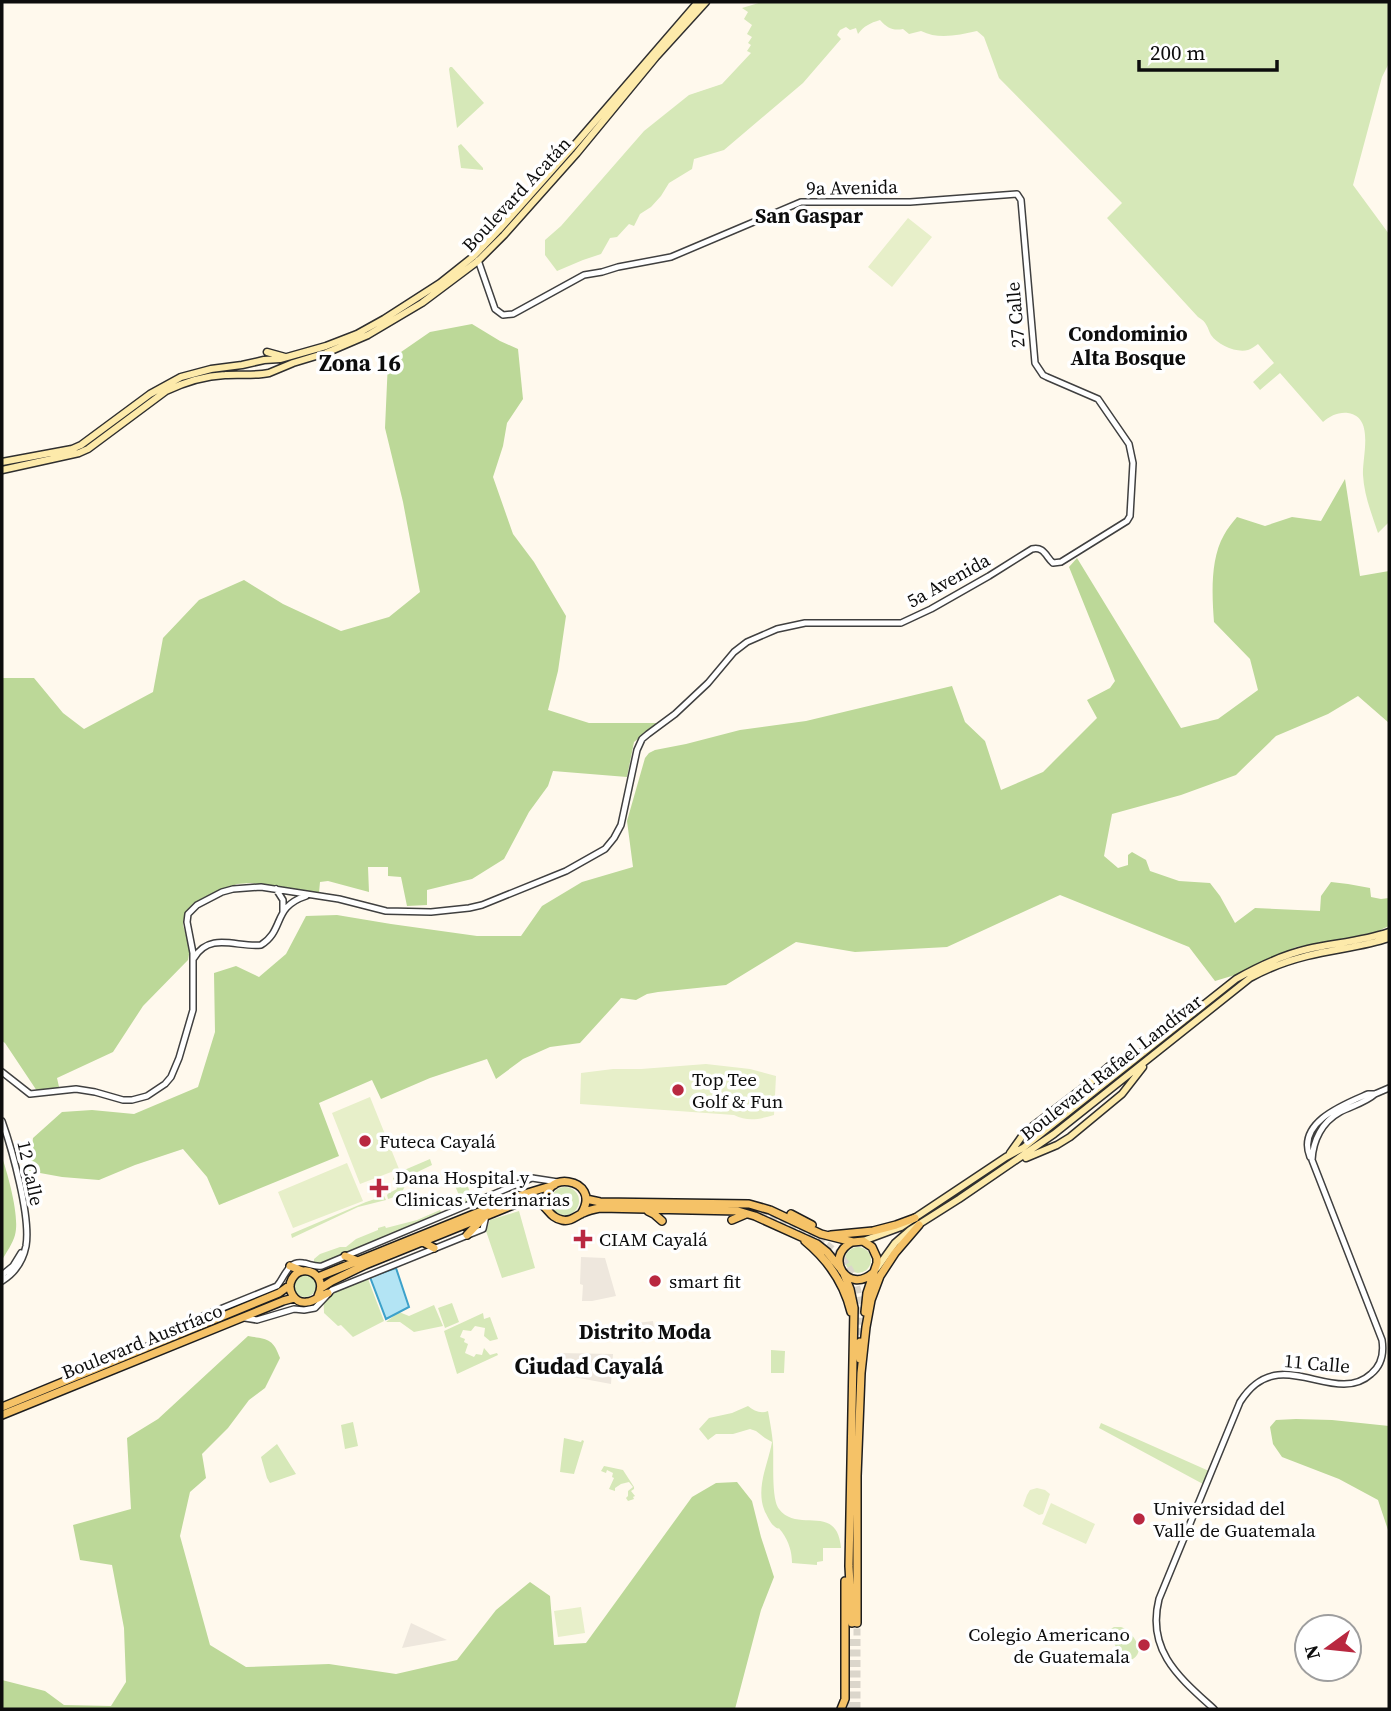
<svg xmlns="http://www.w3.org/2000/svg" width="1391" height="1711" font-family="'Source Serif 4',serif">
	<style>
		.green { fill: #d6e8b8 }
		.forest { fill: #bcd898 }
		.pitch { fill: #e7efc9 }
		.plaza { fill: #eee7dd }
		.water { fill: #b3e4f4; stroke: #3ca1ca; stroke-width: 2 }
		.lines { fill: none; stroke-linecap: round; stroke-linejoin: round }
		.primary-tunnel { stroke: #dbd6cb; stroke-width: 7; stroke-dasharray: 7 3.5; stroke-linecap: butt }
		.tertiary-casing { stroke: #404040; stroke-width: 8 }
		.secondary-casing { stroke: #2f2f2f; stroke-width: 9 }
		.primary-casing { stroke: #1e1e1e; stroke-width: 10 }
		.tertiary { stroke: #fff; stroke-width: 5 }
		.secondary { stroke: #fdeaaa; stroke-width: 6 }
		.primary { stroke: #f5c267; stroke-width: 7 }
		.poi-dot { fill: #b92840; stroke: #fff; stroke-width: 2.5 }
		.labels { text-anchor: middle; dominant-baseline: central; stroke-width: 7; stroke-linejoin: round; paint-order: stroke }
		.street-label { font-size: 19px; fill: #0d0d0d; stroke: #fff }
		.poi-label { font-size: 19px; fill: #0d0d0d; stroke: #fff; text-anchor: start }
		.neighbourhood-label { font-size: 21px; font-weight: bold; fill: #0d0d0d; stroke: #fff }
		.quarter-label { font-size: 23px; font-weight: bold; fill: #0d0d0d; stroke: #fff }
	</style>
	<rect width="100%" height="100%" fill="#fff9ed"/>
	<!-- green -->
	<path class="green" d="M762,2H1389V63L1382,77L1353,185L1389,234V522L1378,533C1372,515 1364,495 1363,475C1362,457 1375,417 1348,413C1338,412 1330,416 1323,422L1280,373L1260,390L1253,382L1274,363L1258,344C1255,346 1251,349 1248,350C1236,353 1218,345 1211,335C1207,327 1207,322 1198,317L1107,218L1122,203L999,78L984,37L977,31C958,35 939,40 921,31L909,34L903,29C893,31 887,28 880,20C870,23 864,26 858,34L856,28L850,30L846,27L840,30L837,35L841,39L803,83L724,150L694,159L692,169L669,183L661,196L651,207L640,214L634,226L629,224L617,237L610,238L601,254L583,260L557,271L545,255V240L561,226L644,131L689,95L722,84L751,53L747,51L751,45L748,43L752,37L747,34L752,25L744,19L748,12L742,8Z
		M450,67H452L484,103L457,128L449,69Z
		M461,144L483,168V170L461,168L458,146Z
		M430,1159L432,1165L409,1176L401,1195L388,1199L387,1195L389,1193L397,1189L393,1178L403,1174L402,1171Z
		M460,1172L462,1177L466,1181L473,1201L463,1205L451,1176Z
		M551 1201a14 14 0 1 1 28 0a14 14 0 1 1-28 0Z
		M384,1196L386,1200L358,1207L292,1238L291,1234L366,1202Z
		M440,1210L442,1213L321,1263H314V1259L320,1254L340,1247H346L356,1239L378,1230V1228L385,1226L386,1228L417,1220Z
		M519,1211L535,1268L502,1278L486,1231L490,1220Z
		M845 1260a13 13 0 1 1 26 0a13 13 0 1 1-26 0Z
		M294 1286a11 11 0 1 1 22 0a11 11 0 1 1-22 0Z
		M368,1279L384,1321L353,1337L341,1325L338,1326L324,1313C324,1309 323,1305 325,1301C331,1291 357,1284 368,1279Z
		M452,1303L459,1322L445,1328L438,1308Z
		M434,1305L443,1326L414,1332L400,1322H386L399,1312L409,1316Z
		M483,1313L484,1319L490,1317L498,1339L490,1341L484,1336L485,1328L475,1326L471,1331L463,1330L460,1337L465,1339L464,1342L468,1344L465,1353L474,1357L476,1354L482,1355L484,1348L490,1355L497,1353L498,1355L457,1374L444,1331Z
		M771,1350L785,1351L784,1373H771Z
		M748,1406C754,1411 761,1414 768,1411C770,1422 772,1433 773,1444C774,1459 771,1499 779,1509C798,1534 837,1502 841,1548H823V1561L817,1562V1565L792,1563C792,1552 789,1542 782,1532C776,1524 781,1532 774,1526C770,1523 767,1515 765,1512C755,1488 768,1465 772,1442L765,1438L756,1431L750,1429L733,1434H716L708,1440L699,1429L709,1418L732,1413Z
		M353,1422L358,1446L345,1449L341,1425Z
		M1101,1423L1209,1471L1203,1484L1099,1428Z
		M564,1438L581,1442L582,1440L584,1441L574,1474L560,1472Z
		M277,1444L296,1474L270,1483L267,1478L261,1457Z
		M604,1466L623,1470L634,1487V1489L631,1491L635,1496L633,1497L634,1499L628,1501L626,1498L628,1496V1491L633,1487L629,1482L621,1484L615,1488V1491L609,1489L614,1478L612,1477L613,1473L607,1470L606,1473L601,1471Z
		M1114,1627C1116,1627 1119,1627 1121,1627C1130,1630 1143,1646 1137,1655C1134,1660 1126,1662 1121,1664L1116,1661L1121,1659L1111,1636L1107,1637L1105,1632Z"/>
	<!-- forest -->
	<path class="forest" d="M472,324L500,341L518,349L523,399L507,423L503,446L493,477L513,534L534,562L566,616L558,671L548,710L589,723H658L634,742L627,777L553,771L548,786L529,812L504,859L472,879L427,890V905L407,906L401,877L388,876V867H368L369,892L328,881L320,882L319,893L278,886L250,883L237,884L202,898L185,915L183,925L190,949L188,960L143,1006L113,1052L57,1078L59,1087L37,1091L5,1043L2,1041V678H34L63,713L84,729L153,692L163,638L199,600L244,580L283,604L341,631L389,617L420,592L403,502L385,428L388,361L430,332Z
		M1345,479L1360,576L1389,571V723L1358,696L1328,714L1276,736L1236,775L1181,795L1112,814L1104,856L1118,868L1128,865V855L1132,852L1146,860L1150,871L1179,881L1210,883L1220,896L1235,923L1255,908L1320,911L1321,896L1331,882L1348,884L1370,888L1371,897L1381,899L1389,898V926L1376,932L1346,938L1296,947L1235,975L1215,981L1189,947L1060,895L947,947L855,952L796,942L726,985L658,992L647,994L636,1000L621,998L580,1043L550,1047L523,1059L496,1079L487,1059L430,1078L381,1099L372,1080L319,1103L339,1156L219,1205L207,1177L183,1149L135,1165L99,1180L62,1177L29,1171L33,1138L62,1112L92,1110L134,1114L198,1087L215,1032L214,973L236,966L259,977L286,954L306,916L337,915L391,924L477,936H521L542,906L582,882L633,867L627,821L645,758L649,753L655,750L686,744L740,730L806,721L952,686L965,722L985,741L1001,790L1043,772L1097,718L1087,700L1110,688L1115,681L1069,567L1077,558L1181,728L1218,719L1258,690L1250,659L1214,622C1212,596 1210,559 1224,535C1227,529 1232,523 1237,517L1265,526L1292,517L1321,521Z
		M2,1157C8,1175 20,1217 15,1235C13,1243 6,1253 2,1260Z
		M248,1336C267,1339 273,1338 280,1358L265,1388L249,1400L228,1428L202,1454L206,1478L190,1492L180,1536L210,1645L246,1667L329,1664L396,1674L457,1660L496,1610L530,1582L550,1596L554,1645L586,1643L692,1497L716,1483L737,1482L752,1501L761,1537L774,1577L761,1610L735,1709H2V1680L45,1691L64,1705L111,1706L126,1682L124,1628L112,1565L80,1560L73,1525L131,1509L127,1438L158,1419Z
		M1296,1419L1332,1420L1389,1426V1533L1378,1500L1339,1479L1282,1457L1273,1444L1270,1427L1276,1420Z"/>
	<!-- pitch -->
	<path class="pitch" d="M908,218L932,237L892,287L868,267Z
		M706,1064L750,1069L776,1076L774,1115C760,1119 748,1122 734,1115L580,1104L581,1073L613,1069H641Z
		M370,1097L399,1169L360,1184L332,1113Z
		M347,1163L363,1201L293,1228L278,1192Z
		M1037,1488L1045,1490L1050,1494L1043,1514L1039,1515L1023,1506L1027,1495L1030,1490Z
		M1051,1503L1095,1524L1086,1544L1042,1524Z
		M581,1607L585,1633L558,1637L554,1611Z"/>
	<!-- plaza -->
	<path class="plaza" d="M581,1257L605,1258L616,1296L592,1301H582L583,1285L580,1284Z
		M653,1321L656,1340H639L637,1323Z
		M558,1353L613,1354L611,1384L568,1376Z
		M411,1623L447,1640L402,1648Z"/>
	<!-- water -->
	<path class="water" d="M396,1268L409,1307L386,1319L370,1277Z"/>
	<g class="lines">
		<!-- primary-tunnel -->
		<path class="primary-tunnel" d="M761,1212C801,1230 849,1244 858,1292C861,1308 860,1325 860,1342
			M851,1709L852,1638
			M857,1709V1623"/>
		<!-- tertiary casing -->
		<g class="tertiary-casing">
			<path id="tertiary" d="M276,889L283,900V912
				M194,958C210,931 238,948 261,945C285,930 272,907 306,896
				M2,1072L30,1094L76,1089L95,1092L123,1100H132L147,1096L165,1084L171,1077L179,1058L193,1010V953L187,922L188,914L197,905L222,892L233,889L261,887L339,899L386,911L431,912L469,908L482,905L566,871L605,849L614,838L621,825L637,750L642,739L648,734L675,714L708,683L734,652L747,642L777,629L805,623H901L931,609L989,576L1032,549C1044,546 1046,557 1053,563L1061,562L1127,521L1130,516L1133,463L1129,444L1098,399L1047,377L1043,375L1035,363L1021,200L1017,194L910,202H801L671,257L618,267L602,272L584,275L513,314L503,315L495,309L478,260
				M2,1121C12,1149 31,1217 26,1246C23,1261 15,1273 2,1281
				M1310,1157C1296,1122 1345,1104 1368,1094H1375L1389,1088
				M2,1275L13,1266L21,1253
				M245,1318L257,1320L294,1309L304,1310L315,1308L332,1290L483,1229L486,1216
				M194,1327L203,1316L277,1286C285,1277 288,1260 303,1263C310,1264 314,1267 322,1266L532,1178L558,1182
				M1214,1709C1180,1678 1146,1651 1159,1599L1240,1402C1249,1388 1260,1377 1278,1375C1308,1371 1345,1398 1371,1374C1382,1365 1384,1353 1382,1340L1312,1160C1313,1140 1322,1122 1340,1112C1351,1106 1365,1103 1375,1094"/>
		</g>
		<!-- secondary casing -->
		<g class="secondary-casing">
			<path id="secondary" d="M267,352L285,357
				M2,462L72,449L81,445L150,394L181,377L211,369L242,365L264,360L280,359L326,346L357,334L384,319L440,283L474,256L499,230L578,141L698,2
				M2,470L79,453L88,449L166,391C185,382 204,376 225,375C239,374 255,376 269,373L293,363L326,353L368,335L422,303L478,261L504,235L577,153L656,57L706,2
				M1010,1153L1025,1132L1101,1074C1111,1062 1125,1056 1141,1053
				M1026,1158L1057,1145L1070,1137L1122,1094L1143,1067
				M863,1241L901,1227L1006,1157L1023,1148L1236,979C1259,966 1282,955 1308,949C1335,943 1363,941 1389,932
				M877,1268L895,1243L910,1230L959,1199L1054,1134L1250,978C1268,968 1287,961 1307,956C1334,949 1363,947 1389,938"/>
		</g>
		<!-- primary casing -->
		<g class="primary-casing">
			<path id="primary" d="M586,1199L600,1202L749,1204L770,1210L821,1234L853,1242L863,1241L872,1247L877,1258V1263L867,1293L865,1312
				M548,1209C535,1167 605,1177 581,1214
				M648,1211L654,1214L662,1221
				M791,1214L812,1225
				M732,1220L746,1214
				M467,1235L485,1216
				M831,1235L873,1231L896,1225L915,1218
				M805,1241C828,1260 844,1283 851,1312
				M423,1242L434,1248
				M852,1242C823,1257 848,1295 873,1273
				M345,1256L358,1261
				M290,1266L302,1271
				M844,1274L850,1289L854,1308L849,1566L852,1623
				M318,1277L521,1195L554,1185
				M321,1288L332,1281L365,1265L523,1201C549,1198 545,1217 562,1220C571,1222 576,1216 583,1213C589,1210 594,1209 600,1208L738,1211L755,1216L817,1244L827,1252L840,1268
				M318,1296C329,1275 302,1261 292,1279C286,1290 295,1304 307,1302C313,1302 322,1295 328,1293
				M860,1342V1359
				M2,1407L279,1293L290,1285
				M2,1415L283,1301L294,1298
				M857,1623V1476L861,1373L866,1327L871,1300L880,1276L895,1253L919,1225
				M841,1709L845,1699V1581"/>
		</g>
		<!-- tertiary -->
		<use href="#tertiary" class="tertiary"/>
		<!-- secondary -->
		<use href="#secondary" class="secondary"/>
		<!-- primary -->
		<use href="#primary" class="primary"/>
	</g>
	<!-- markers -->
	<g class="poi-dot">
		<circle cx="678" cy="1090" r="7"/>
		<circle cx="365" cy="1141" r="7"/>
		<path d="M375.5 1177.5h7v7h7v7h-7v7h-7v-7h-7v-7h7z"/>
		<path d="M579.5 1228.5h7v7h7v7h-7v7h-7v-7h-7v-7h7z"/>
		<circle cx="655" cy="1281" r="7"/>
		<circle cx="1139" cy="1519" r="7"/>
		<circle cx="1144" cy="1645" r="7"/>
	</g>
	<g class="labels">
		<!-- street labels -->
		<g class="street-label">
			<text transform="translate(852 187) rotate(-1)">9a Avenida</text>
			<text transform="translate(516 194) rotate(-47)">Boulevard Acatán</text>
			<text transform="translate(1015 315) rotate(-95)">27 Calle</text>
			<text transform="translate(948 580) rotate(-29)">5a Avenida</text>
			<text transform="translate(1111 1067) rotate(-38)">Boulevard Rafael Landívar</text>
			<text transform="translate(31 1173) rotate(78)">12 Calle</text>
			<text transform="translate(142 1341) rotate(-22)">Boulevard Austríaco</text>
			<text transform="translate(1317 1363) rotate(5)">11 Calle</text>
		</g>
		<!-- poi labels -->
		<g class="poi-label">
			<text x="692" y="1079">Top Tee<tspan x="692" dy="22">Golf &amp; Fun</tspan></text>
			<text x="379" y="1141">Futeca Cayalá</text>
			<text x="395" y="1177">Dana Hospital y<tspan x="395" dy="22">Clinicas Veterinarias</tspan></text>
			<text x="599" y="1239">CIAM Cayalá</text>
			<text x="669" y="1281">smart fit</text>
			<text x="1153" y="1508">Universidad del<tspan x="1153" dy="22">Valle de Guatemala</tspan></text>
			<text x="1130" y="1634" text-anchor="end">Colegio Americano<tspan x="1130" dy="22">de Guatemala</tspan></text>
		</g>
		<!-- neighbourhood labels -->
		<g class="neighbourhood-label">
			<text x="809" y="215">San Gaspar</text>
			<text x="1128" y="333">Condominio<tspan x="1128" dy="24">Alta Bosque</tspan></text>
			<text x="645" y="1331">Distrito Moda</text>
		</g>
		<!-- quarter labels -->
		<g class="quarter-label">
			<text x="360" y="363">Zona 16</text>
			<text x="589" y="1366">Ciudad Cayalá</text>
		</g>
	</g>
	<!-- border -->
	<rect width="1391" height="1711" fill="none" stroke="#0d0d0d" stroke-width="7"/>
	<!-- north arrow -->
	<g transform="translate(1328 1648) rotate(255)"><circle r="33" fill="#ffffff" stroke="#9e9e9e" stroke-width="2"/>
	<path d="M0-5L12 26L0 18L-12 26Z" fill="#b92840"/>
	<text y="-10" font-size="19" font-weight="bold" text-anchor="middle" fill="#0d0d0d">N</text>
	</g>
	<!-- scale -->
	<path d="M1139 60v10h138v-10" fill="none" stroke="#0d0d0d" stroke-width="3.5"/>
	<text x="1150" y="60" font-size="21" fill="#0d0d0d" stroke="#ffffff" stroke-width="5" paint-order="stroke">200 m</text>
</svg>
